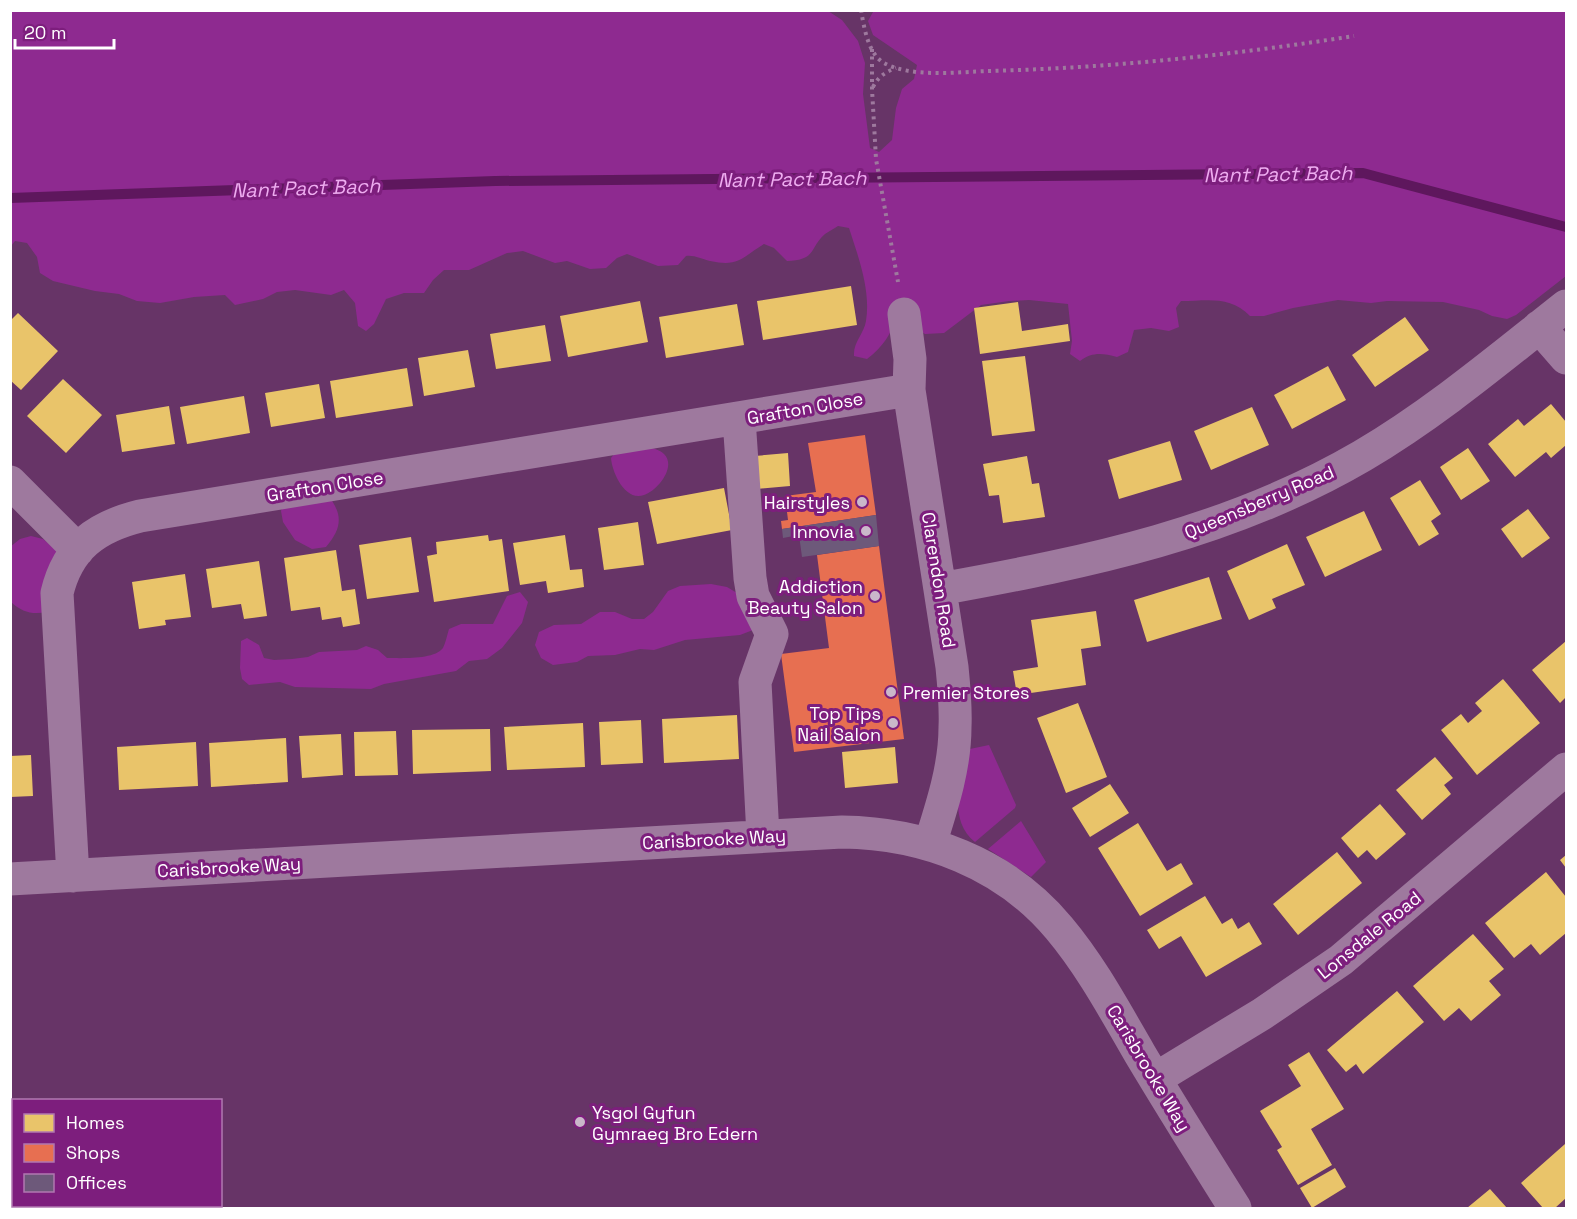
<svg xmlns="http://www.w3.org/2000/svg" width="1577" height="1219" font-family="'Space Grotesk',sans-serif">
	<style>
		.green { fill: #8e2a90 }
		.homes { fill: #e9c46a }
		.shops { fill: #e76f51 }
		.offices { fill: #6d597a }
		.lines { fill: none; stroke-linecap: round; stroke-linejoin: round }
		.stream { stroke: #5e175d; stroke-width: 10 }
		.path { stroke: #9e799e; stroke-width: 4; stroke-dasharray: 3 4.5; stroke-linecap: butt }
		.minor { stroke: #9e799e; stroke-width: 33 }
		.poi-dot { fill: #cab8ca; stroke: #7d1e7d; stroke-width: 2 }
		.labels { text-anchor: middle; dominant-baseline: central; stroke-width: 6; stroke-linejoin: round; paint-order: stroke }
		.street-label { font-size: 18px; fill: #fff; stroke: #7d1e7d }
		.poi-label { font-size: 18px; fill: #fff; stroke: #7d1e7d; text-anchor: end }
		.water-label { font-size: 20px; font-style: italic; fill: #eeacf0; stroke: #7d1e7d }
	</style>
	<rect width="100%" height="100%" fill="#673467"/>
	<!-- green -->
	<path class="green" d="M939,10L1566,11V276L1516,315L1507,319L1492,316L1479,310L1443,302L1387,301L1371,303L1338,300L1293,308L1264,316H1250C1230,295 1207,301 1181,301L1176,308L1179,327L1169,331L1151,328L1134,330L1128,352L1117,357C1102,353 1092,352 1080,361L1070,354L1072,341L1068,304L1029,300L1009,301L981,305L944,333L925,334L898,315C891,334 883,347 867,359L854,356C853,342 864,334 866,321C871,290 858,256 849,228L838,226C834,229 829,231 825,234C809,248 817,260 787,261L774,248L764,244C741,258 739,267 710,261C701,259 695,255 686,256L678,265L658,266L627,254L617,258L606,268L590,269L567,261L555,263L523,251L507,253L469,270H444L433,280L424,293H404L386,299L374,324L366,331L358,326L355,303L344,290L331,295L295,290L277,292L263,299L235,305L225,295L194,297L160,303L137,301L119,294L95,291L53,281L40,273L37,257L27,243L15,241L11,246V11H828L842,20L858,41L865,63L863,94L870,148L879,152L892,140L896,108L902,89L914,79L917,65L873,35L868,21L873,12L878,11Z
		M647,446C652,448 660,450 664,454C677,467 657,491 644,495C625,502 612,472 611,458L620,447Z
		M326,493C343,513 343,527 326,547L312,549L295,540L283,522L281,511L286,497Z
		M31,536L43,539L58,551L47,612C32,615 22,612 11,602L10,547L20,539Z
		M711,584L727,587L742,596L753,630L740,635L685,640L654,650L640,649L615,655L588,656L577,662L553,665L541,658L535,645L539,632L554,625L581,624L600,612H615L632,619H644L653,612L668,591L680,586Z
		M520,592L528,602L522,623L502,648L487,659L469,661L456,671L384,684L371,689L295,687L280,682L249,685L242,679L240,668L241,641L247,638L259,645L264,658L274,660L292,659L308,657L319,652L357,650L366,646L378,650L387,658C401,658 434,660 443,648C446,642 447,635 449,629L461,624H493L507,596Z
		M989,745L1016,805L1015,808L975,842C947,819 961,781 965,750Z
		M1021,821L1046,862L1031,877L988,849Z"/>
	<!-- homes -->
	<path class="homes" d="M851,286L857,325L763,340L757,301Z
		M640,301L648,342L568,357L560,316Z
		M1018,302L1022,331L1068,324L1070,341L980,354L974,308Z
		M737,304L744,345L666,358L659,317Z
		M18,313L58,351L21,390L10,380V321Z
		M1405,317L1429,350L1375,387L1352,355Z
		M545,325L551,361L496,369L490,334Z
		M468,350L475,387L424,396L418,358Z
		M1025,356L1035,431L992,436L982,361Z
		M1328,366L1346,400L1292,429L1274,395Z
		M407,368L413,406L336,418L330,381Z
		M63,379L102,415L66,453L27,416Z
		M319,384L325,418L271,427L265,393Z
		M244,396L250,433L187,444L180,407Z
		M1551,404L1566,422V445L1551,458L1546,452L1515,477L1488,444L1518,419L1524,426Z
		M169,406L175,444L122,452L116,415Z
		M1252,407L1269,445L1211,470L1194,431Z
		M1170,441L1182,480L1119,499L1108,460Z
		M1468,448L1490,481L1461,500L1440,467Z
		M788,453L790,486L757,489L755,456Z
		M1027,456L1032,484L1039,483L1045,517L1003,523L999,495L989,496L983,464Z
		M1420,480L1441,514L1431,521L1439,534L1419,546L1390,498Z
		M724,488L732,530L657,544L648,502Z
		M1528,509L1550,538L1522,558L1501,529Z
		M1364,511L1382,550L1325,577L1306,537Z
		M638,522L644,565L604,570L598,528Z
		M488,535L489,541L502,539L509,591L434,602L427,556L437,554L436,542Z
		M565,535L570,570L582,569L584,587L548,593L546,581L520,585L513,543Z
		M411,537L419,592L367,599L359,545Z
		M1287,544L1305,585L1272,599L1276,608L1249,620L1227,571Z
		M336,550L342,591L355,589L360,624L343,627L341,617L322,620L320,607L291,611L284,558Z
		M259,561L267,616L244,619L241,604L212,608L206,569Z
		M185,574L191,617L165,620L166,625L139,629L132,582Z
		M1209,577L1222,619L1147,642L1134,600Z
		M1096,611L1101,646L1081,649L1086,685L1017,695L1013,671L1038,667L1031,620Z
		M1566,641V697L1560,703L1532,670Z
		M1503,679L1540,723L1477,775L1441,730L1461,714L1468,723L1482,711L1475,703Z
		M1078,703L1107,777L1066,793L1037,718Z
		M737,715L739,759L664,763L662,719Z
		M641,720L643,763L601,765L599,722Z
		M583,723L585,767L507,770L504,727Z
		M490,729L491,771L413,774L412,730Z
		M396,731L398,775L355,776L354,732Z
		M341,734L343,775L302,778L299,736Z
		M286,738L288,782L211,787L209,743Z
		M196,742L198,786L119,790L117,747Z
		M895,747L898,783L845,788L842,752Z
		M31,755L33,796L10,797V756Z
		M1435,757L1453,778L1444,785L1451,794L1422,820L1396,790Z
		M1110,784L1129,813L1090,837L1072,808Z
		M1380,804L1406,834L1376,860L1367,850L1358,858L1341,838Z
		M1138,823L1167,871L1181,863L1193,884L1140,916L1098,848Z
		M1337,852L1362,883L1298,935L1273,904Z
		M1566,855V868L1560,860Z
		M1546,872L1566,897V933L1540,955L1531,944L1514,958L1485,923Z
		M1205,896L1222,924L1232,918L1238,929L1249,922L1262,944L1206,977L1181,936L1159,949L1147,930Z
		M1473,934L1504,969L1489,981L1501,995L1471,1021L1459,1008L1444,1021L1413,986Z
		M1397,991L1424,1022L1363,1074L1356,1064L1346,1072L1327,1050Z
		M1309,1052L1344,1109L1311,1129L1332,1165L1298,1185L1277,1150L1282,1147L1260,1111L1301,1086L1288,1065Z
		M1565,1144L1566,1198L1555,1208H1543L1521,1183Z
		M1335,1168L1346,1187L1312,1208L1300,1188Z
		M1490,1189L1507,1208H1467Z"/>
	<!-- shops -->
	<path class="shops" d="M865,435L876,515L782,529L781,521L788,520L785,496L816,492L808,443Z
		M879,546L904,739L794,752L781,654L829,648L817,555Z"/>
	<!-- offices -->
	<path class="offices" d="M876,515L879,546L802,557L799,535L783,538L782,529Z"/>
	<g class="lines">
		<!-- stream -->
		<path class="stream" d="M10,198L495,181L1363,173L1566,227"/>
		<!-- path -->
		<path class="path" d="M861,10C864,27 868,54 884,63C911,78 958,72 988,71C1111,68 1232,55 1354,36
			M872,49V89L876,159L898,282
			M873,87C878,77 885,72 896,68"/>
		<!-- minor -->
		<path class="minor" d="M904,314L910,359L909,390L952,667C954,687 956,707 955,727C955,767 942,806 930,844
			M1539,327L1566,358
			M739,419L750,578L753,596L772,634L755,682L763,836
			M10,482L78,550
			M940,589C1089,562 1230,533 1362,456C1435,413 1500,358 1566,306
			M73,876L57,593C68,547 96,527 140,516L909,390
			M10,879L842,832C924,833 1005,863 1059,928C1091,966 1115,1011 1140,1054C1171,1106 1203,1157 1235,1208
			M1155,1079L1262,1014L1341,960L1566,769"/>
	</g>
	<!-- markers -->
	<g class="poi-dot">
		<circle cx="862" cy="502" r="6"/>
		<circle cx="866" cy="531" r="6"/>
		<circle cx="875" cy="596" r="6"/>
		<circle cx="891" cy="692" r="6"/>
		<circle cx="893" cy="723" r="6"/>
		<circle cx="580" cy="1122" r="6"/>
	</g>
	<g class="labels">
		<!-- street labels -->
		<g class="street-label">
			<text transform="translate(805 408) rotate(-10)">Grafton Close</text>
			<text transform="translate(325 486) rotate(-9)">Grafton Close</text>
			<text transform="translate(1259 502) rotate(-23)">Queensberry Road</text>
			<text transform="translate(939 580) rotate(81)">Clarendon Road</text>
			<text transform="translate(714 839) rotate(-3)">Carisbrooke Way</text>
			<text transform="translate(229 867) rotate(-3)">Carisbrooke Way</text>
			<text transform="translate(1369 935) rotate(-39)">Lonsdale Road</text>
			<text transform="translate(1149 1068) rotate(59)">Carisbrooke Way</text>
		</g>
		<!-- poi labels -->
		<g class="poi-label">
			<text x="850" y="502">Hairstyles</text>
			<text x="854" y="531">Innovia</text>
			<text x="863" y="586">Addiction<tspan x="863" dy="21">Beauty Salon</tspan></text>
			<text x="903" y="692" text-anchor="start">Premier Stores</text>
			<text x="881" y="713">Top Tips<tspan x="881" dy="21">Nail Salon</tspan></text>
			<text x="592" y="1112" text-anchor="start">Ysgol Gyfun<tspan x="592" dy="21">Gymraeg Bro Edern</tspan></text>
		</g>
		<!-- water labels -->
		<g class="water-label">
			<text transform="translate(1278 174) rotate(-1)">Nant Pact Bach</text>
			<text transform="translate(792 179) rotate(-1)">Nant Pact Bach</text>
			<text transform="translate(306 188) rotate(-2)">Nant Pact Bach</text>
		</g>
	</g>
	<!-- border -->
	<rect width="1577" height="1219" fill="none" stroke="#ffffff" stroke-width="24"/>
	<!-- legend -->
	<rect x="12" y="1099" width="210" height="108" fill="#7d1e7d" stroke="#b178b1" stroke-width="1.5"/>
	<rect x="24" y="1114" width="30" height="18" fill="#e9c46a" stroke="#b178b1" stroke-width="1.5"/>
	<text x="66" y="1129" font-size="18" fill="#ffffff">Homes</text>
	<rect x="24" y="1144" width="30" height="18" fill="#e76f51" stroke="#b178b1" stroke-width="1.5"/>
	<text x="66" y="1159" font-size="18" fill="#ffffff">Shops</text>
	<rect x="24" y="1174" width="30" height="18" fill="#6d597a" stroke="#b178b1" stroke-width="1.5"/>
	<text x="66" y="1189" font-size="18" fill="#ffffff">Offices</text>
	<!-- scale -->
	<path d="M15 39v9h99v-9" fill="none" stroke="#ffffff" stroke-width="3"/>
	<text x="24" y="39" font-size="18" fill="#ffffff" stroke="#7d1e7d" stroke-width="4.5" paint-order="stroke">20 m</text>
</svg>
